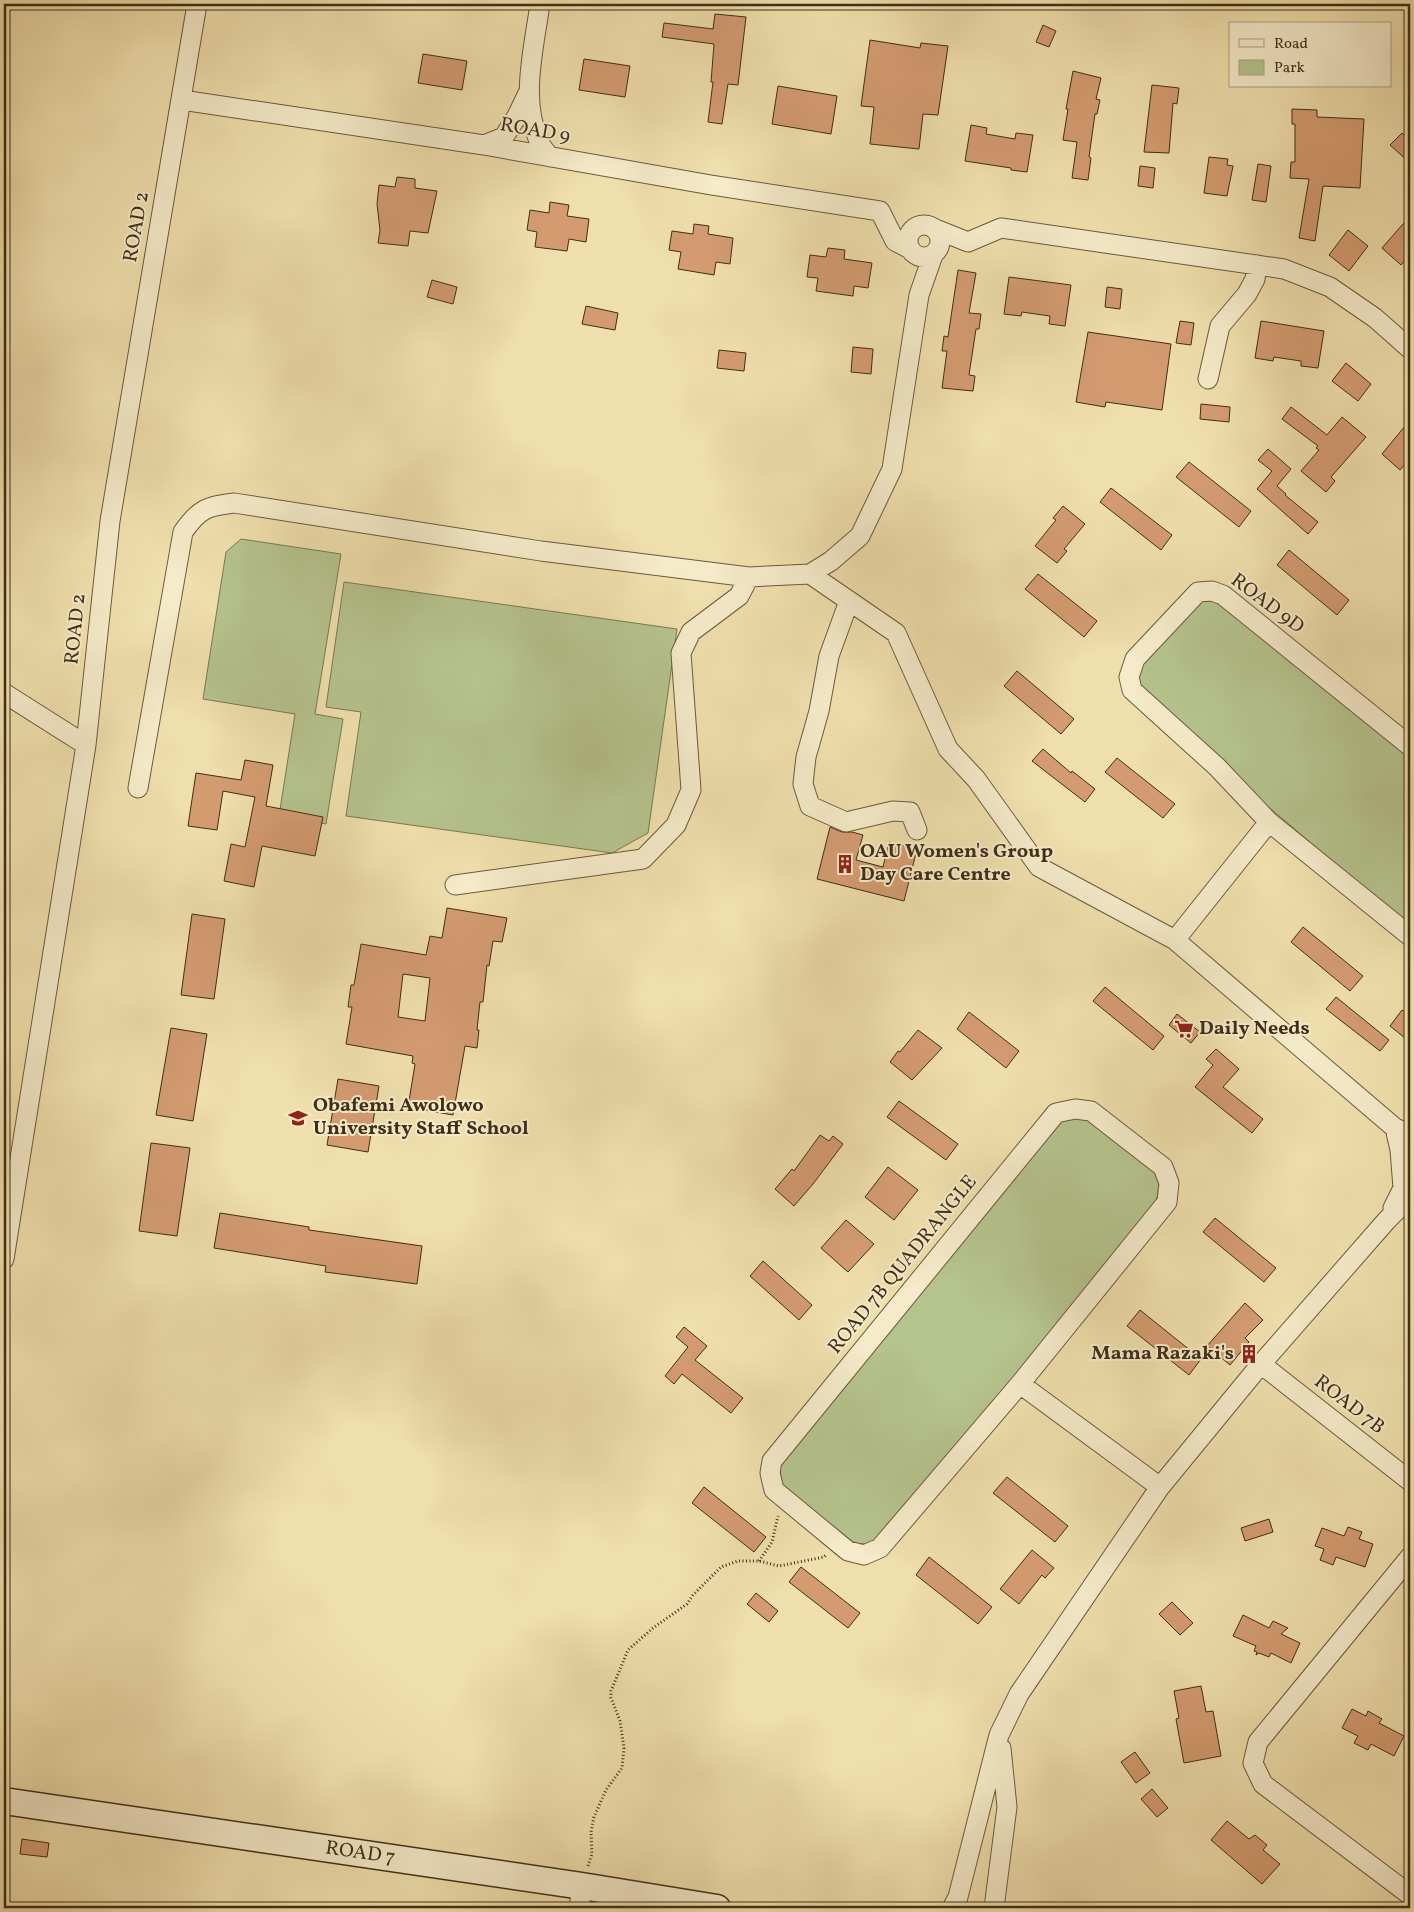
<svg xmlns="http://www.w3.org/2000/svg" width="1414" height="1912" font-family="Vollkorn,serif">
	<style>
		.green { fill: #b5c38d; stroke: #7a7852 }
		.building { fill: #d49b71; stroke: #3f2e17; fill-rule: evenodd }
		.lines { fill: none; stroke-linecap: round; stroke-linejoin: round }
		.street-casing { stroke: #6b5a3c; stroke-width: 21 }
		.secondary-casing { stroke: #3f2e17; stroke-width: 29 }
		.path { stroke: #3f2e17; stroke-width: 3; stroke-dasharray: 1 2.5; stroke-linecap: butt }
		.street { stroke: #f5eac9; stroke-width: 19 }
		.secondary { stroke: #f5eac9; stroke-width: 26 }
		.labels { text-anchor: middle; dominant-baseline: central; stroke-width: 4; stroke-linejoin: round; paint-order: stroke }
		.street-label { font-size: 20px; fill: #3f2e17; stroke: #f5eac9 }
		.poi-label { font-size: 20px; font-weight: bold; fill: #3f2e17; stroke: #f5eac9; text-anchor: start }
	</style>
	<rect width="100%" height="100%" fill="#efdfac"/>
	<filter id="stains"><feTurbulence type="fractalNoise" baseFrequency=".004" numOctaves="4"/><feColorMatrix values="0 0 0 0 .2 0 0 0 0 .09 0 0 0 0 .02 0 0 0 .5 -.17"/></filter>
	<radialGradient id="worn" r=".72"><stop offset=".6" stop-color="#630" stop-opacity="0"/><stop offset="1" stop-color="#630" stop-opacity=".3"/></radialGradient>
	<!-- green -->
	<path class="green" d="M241,539L341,554L315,714L343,719L326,824L279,816L295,714L203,699L226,552Z
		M344,582L677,629L648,833L612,853L346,816L361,712L326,707Z
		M1213,597L1410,752V927L1251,792L1140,690L1137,676L1139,665L1200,598Z
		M1090,1117L1160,1176L1156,1205L884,1536L867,1544L851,1543L782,1486L779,1461L1059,1118Z"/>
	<!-- building -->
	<path class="building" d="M715,14L746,17L738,85L728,84L722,124L708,122L713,82H711L714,44L662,37L664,23L713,29Z
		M1043,25L1056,31L1049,47L1036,42Z
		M870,40L920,48L921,43L948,46L938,115L923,114L919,149L870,144L874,107L861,106Z
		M423,54L467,61L462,90L418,83Z
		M584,59L630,66L625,97L579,90Z
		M1073,71L1101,78L1096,99L1100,100L1097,114H1095L1089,157L1091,158L1088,180L1072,178L1077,142L1063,140L1068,109H1066Z
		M1152,85L1179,88L1177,104L1173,103L1169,153L1144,152Z
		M778,86L837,96L831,134L772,124Z
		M1292,109L1317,110V117L1364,119L1360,188L1323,186L1315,241L1299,238L1309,179L1290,178L1291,162H1295V124H1292Z
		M971,125L987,128L986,134L1015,139L1016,133L1033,135L1027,172L1011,170V168L965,161Z
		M1402,133L1410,141V163L1390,145Z
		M1209,157L1228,159L1227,165L1233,166L1227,196L1204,193Z
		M1258,164L1271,166L1266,202L1252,200Z
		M1140,166L1155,168L1153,188L1138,186Z
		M397,177L415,179V188L437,191L428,233L410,231L408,246L378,243L380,230L377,204L379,185L395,187Z
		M550,202L569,205L567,216L589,219L586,242L569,239L567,251L535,247L537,232L527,230L530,210L549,213Z
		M1410,216V254L1401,265L1382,248Z
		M694,224L709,226L708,234L733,238L730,264L716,262L714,275L678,269L681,252L669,250L672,231L693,234Z
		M1348,230L1368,246L1349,271L1329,255Z
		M828,248L845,250L844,259L872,263L868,288L854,286L853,296L816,291L818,278L807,277L810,255L826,257Z
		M958,270L976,273L969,313L981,314L979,329H976L969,375L975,376L973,391L942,388L947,351H942L944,336L948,337Z
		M1009,277L1071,285L1065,326L1049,324L1050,316L1022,312L1021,316L1004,314Z
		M432,280L457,287L453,304L427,297Z
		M1107,287L1122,289L1120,309L1105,307Z
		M586,306L618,313L615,330L582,324Z
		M1180,321L1194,323L1191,345L1176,343Z
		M1261,321L1324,331L1318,368L1301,366V361L1274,357L1273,361L1255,358Z
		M1088,332L1171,344L1162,410L1106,402L1105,407L1076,402Z
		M853,347L873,349L871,374L851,372Z
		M719,350L746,353L744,371L717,368Z
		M1346,363L1371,384L1358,401L1332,381Z
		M1201,404L1230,407L1229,422L1200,419Z
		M1291,407L1327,435L1342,417L1366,437L1331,477L1335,481L1326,492L1301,471L1319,450L1316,448L1318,446L1282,419Z
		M1410,420V458L1400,470L1382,454Z
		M1268,449L1291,469L1277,486L1286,494L1285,495L1318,522L1308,534L1257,489L1272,471L1258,460Z
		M1189,462L1251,511L1239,527L1176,477Z
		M1111,488L1172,535L1161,550L1100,502Z
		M1063,506L1085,524L1064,549L1067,551L1057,563L1035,546L1056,520L1053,518Z
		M1289,550L1349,600L1337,615L1277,565Z
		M1038,574L1097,621L1084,637L1025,589Z
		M1017,671L1074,719L1061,734L1004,686Z
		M1043,749L1071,773L1072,771L1095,789L1085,802L1032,761Z
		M1117,758L1175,804L1163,818L1105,772Z
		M245,760L273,765L266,806L323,817L315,856L262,846L254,887L224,881L231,844L245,847L255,797L223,791L217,830L188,826L196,773L241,780Z
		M830,827L842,832H852L863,835L856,860L883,867L889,842L917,849L904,901L817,879Z
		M447,908L507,918L502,942L493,941L489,966L487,965L483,1002H480L477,1030H479L477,1048L465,1046L453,1115L408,1107L415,1064L412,1063L413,1056L346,1044L352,1007H348L351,985H354L361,944L426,955L430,936L442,938ZM403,974L430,978L425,1021L398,1017Z
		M192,914L225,919L214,999L181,995Z
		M1303,927L1363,976L1350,991L1291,942Z
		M1105,987L1164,1036L1153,1050L1093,1001Z
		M1336,997L1389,1040L1380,1051L1326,1009Z
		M1402,1010L1410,1016V1042L1390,1026Z
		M969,1012L1019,1051L1006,1068L957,1029Z
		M1177,1014L1200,1032L1191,1043L1169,1025Z
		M171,1028L207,1034L193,1121L156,1115Z
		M918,1030L942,1048L912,1080L890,1062L898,1051L900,1052Z
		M1216,1049L1239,1069L1223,1087L1263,1119L1252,1133L1195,1087L1213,1065L1206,1059Z
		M338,1079L379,1086L368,1152L327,1145Z
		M899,1101L958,1144L946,1160L887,1117Z
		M820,1135L829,1141L833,1136L843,1144L813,1184L794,1206L775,1189L792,1169L794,1171Z
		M151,1143L190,1148L177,1236L139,1231Z
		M888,1167L918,1190L894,1220L865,1197Z
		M220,1213L309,1227V1230L422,1246L417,1284L325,1272L326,1266L214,1248Z
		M1215,1218L1276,1268L1264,1282L1203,1232Z
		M846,1220L874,1244L848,1272L821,1248Z
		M763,1261L812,1305L799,1320L750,1276Z
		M1245,1303L1263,1320L1245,1338L1249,1342L1230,1365L1207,1346Z
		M1140,1310L1201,1359L1189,1375L1127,1326Z
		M684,1327L707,1346L695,1360L743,1398L731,1413L682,1374L674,1384L665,1376L688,1347L676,1337Z
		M1007,1477L1068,1526L1055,1542L993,1493Z
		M704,1487L766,1537L754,1552L692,1503Z
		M1269,1519L1273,1532L1245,1541L1241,1528Z
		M1348,1527L1362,1532L1359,1539L1373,1544L1365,1567L1336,1557L1333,1565L1320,1560L1324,1549L1315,1546L1322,1528L1344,1536Z
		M1032,1550L1054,1568L1045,1578L1042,1575L1019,1604L1000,1589Z
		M929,1557L992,1607L978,1624L916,1575Z
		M801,1567L860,1613L848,1628L789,1582Z
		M756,1593L778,1611L769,1622L747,1604Z
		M1172,1602L1193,1623L1180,1635L1159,1614Z
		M1243,1615L1269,1628L1273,1621L1288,1628L1281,1634L1300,1643L1291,1663L1271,1653L1269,1657L1259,1653L1256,1655L1257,1652L1254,1651L1256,1646L1233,1636Z
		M1201,1686L1206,1712L1213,1711L1221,1756L1184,1763L1176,1719L1179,1718L1174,1691Z
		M1352,1709L1366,1716L1368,1711L1382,1719L1379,1723L1404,1736L1394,1756L1371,1744L1368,1750L1354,1743L1358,1736L1342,1728Z
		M1135,1752L1150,1773L1136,1783L1121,1762Z
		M1152,1789L1168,1808L1157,1817L1141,1799Z
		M1227,1821L1249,1839L1255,1835L1267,1845L1263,1850L1280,1864L1262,1884L1211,1840Z
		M22,1839L49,1843L47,1857L20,1854Z"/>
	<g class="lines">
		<!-- street casing -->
		<g class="street-casing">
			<path id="street" d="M540,4C534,48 520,99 539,141C541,147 546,152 550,157
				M182,100L484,145L711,185L880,211
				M484,145L504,137L517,116L528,93
				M880,211L895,241L910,249
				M908 241a16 16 0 1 1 32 0a16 16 0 1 1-32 0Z
				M933,228L968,242L1001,228L1284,269L1330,287L1375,318L1410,349
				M1208,379L1220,326L1247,294L1255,279L1257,265
				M810,574L896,633L948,749L976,779L1039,867L1175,940L1395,1128L1410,1134
				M849,601L829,656L819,711L806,757L803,784L810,806L846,822L893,811L910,812L917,830
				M4,693L86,745
				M1410,746L1223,595L1212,591L1198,592L1135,659L1129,677L1132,690L1217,767L1269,822L1410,936
				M138,788L183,532C199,509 207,506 234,503L541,551L749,577L810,574L831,561L860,536L892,469L919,295L933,255
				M455,885L643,859L676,825L691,790L681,653L691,632L739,596L749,577
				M1175,940L1269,822
				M1075,1109L1091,1111L1163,1167L1169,1183L1167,1202L1020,1384L880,1548L864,1555L848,1551L837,1542L774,1490L770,1473L772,1461L1056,1113Z
				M1393,1208L1403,1188L1400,1150L1395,1128
				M4,1259L86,745L110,521L197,4
				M1261,1364L1410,1481
				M1020,1384L1160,1487
				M1410,1557L1258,1742L1253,1763L1263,1784L1410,1895
				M579,1908L582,1886
				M952,1908L958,1897L999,1735L1019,1694L1160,1487L1261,1364L1387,1220L1410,1197
				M994,1908L1007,1807L1001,1748"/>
		</g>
		<!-- secondary casing -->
		<g class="secondary-casing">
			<g id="secondary">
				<path id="s1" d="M4,1801L582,1886L717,1908"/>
			</g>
		</g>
		<!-- path -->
		<path class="path" d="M759,1561L772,1542L778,1516
			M588,1866L592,1854L591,1832L594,1817L606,1790L622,1768L624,1748L620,1721L611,1698V1691L628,1650L653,1628L687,1604L693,1595L721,1567L738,1561H759L779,1566L824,1557L826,1555"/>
		<!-- street -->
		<use href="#street" class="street"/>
		<!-- secondary -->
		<use href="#secondary" class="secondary"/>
	</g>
	<!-- icons -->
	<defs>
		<g id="building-bare" transform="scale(1.5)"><path d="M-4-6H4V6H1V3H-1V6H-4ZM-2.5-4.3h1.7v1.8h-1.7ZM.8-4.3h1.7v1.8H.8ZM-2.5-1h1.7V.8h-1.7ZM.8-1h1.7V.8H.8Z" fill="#8f2418" stroke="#f5eac9" stroke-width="2.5" paint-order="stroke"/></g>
		<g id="supermarket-bare" transform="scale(1.5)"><path d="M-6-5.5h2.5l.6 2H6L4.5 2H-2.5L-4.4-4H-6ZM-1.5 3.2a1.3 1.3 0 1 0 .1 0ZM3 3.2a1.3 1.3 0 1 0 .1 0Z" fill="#8f2418" stroke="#f5eac9" stroke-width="2.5" paint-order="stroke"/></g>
		<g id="school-bare" transform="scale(1.5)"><path d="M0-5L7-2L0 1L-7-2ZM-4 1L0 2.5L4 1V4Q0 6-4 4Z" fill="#8f2418" stroke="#f5eac9" stroke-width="2.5" paint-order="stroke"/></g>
	</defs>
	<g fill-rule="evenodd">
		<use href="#building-bare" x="845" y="864"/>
		<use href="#supermarket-bare" x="1184" y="1029"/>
		<use href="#school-bare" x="298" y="1118"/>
		<use href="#building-bare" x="1249" y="1354"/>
	</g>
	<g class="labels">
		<!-- street labels -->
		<g class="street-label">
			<text transform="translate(535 131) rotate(10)">ROAD 9</text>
			<text transform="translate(137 227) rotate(-80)">ROAD 2</text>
			<text transform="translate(1267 604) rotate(37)">ROAD 9D</text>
			<text transform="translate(76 629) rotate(-84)">ROAD 2</text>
			<text transform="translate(903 1265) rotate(-51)">ROAD 7B QUADRANGLE</text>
			<text transform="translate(1349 1405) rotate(38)">ROAD 7B</text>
			<text stroke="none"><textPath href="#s1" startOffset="360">ROAD 7</textPath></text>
		</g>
		<!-- poi labels -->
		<g class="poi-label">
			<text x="860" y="852">OAU Women's Group<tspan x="860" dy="23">Day Care Centre</tspan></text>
			<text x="1199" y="1029">Daily Needs</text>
			<text x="313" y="1106">Obafemi Awolowo<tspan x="313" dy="23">University Staff School</tspan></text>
			<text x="1234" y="1354" text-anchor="end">Mama Razaki's</text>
		</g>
	</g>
	<!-- margin -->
	<rect width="1414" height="1912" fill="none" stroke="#efdfac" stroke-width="20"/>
	<rect x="5" y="5" width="1404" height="1902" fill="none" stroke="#3f2e17" stroke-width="2.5"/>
	<rect x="10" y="10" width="1394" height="1892" fill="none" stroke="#3f2e17"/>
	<!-- legend -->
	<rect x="1229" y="22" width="162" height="65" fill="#f5eac9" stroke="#ac9f82"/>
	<rect x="1239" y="39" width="25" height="8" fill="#f5eac9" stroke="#ac9f82"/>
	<text x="1274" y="48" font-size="15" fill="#3f2e17">Road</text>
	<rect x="1239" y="60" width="25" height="15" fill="#b5c38d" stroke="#ac9f82"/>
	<text x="1274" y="72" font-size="15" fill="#3f2e17">Park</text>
	<rect width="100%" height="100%" filter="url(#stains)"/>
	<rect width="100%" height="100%" fill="url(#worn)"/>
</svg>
